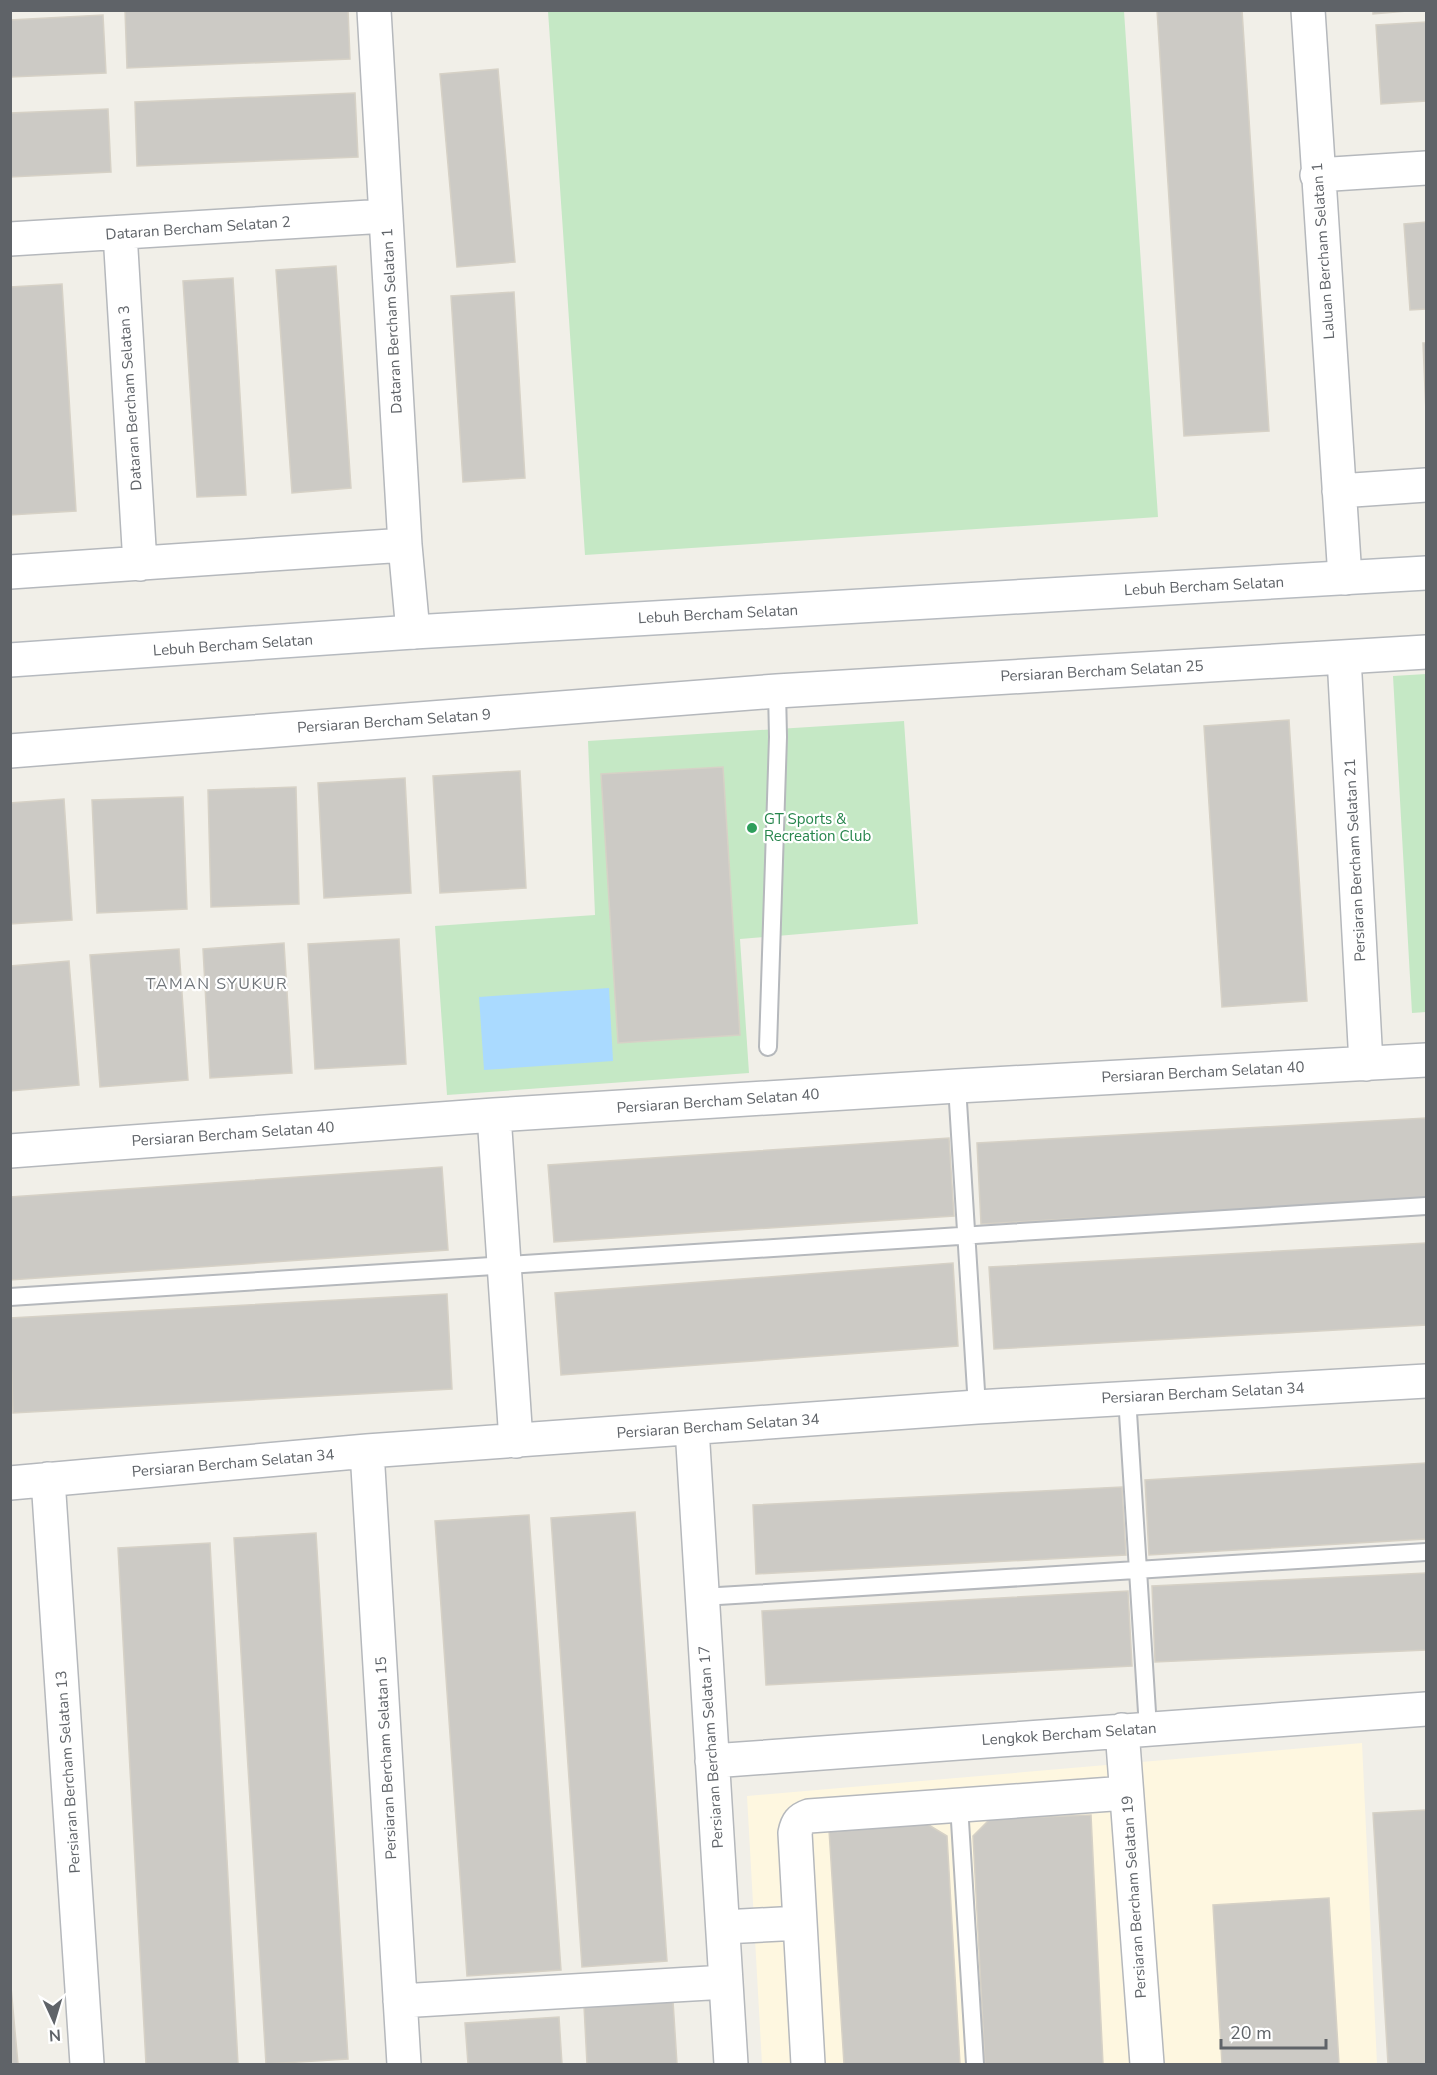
<svg xmlns="http://www.w3.org/2000/svg" width="1437" height="2075" font-family="'Nunito Sans',sans-serif">
	<style>
		.commercial { fill: #fef7e0 }
		.green { fill: #c5e8c5 }
		.water { fill: #aadaff }
		.building { fill: #cccac5; stroke: #d6d1c6; stroke-width: 1.5 }
		.lines { fill: none; stroke-linecap: round; stroke-linejoin: round }
		.lane-casing { stroke: #b5b8bc; stroke-width: 20 }
		.street-casing { stroke: #b5b8bc; stroke-width: 36 }
		.secondary-casing { stroke: #b6babf; stroke-width: 36 }
		.lane { stroke: #fff; stroke-width: 16 }
		.street { stroke: #fff; stroke-width: 33 }
		.secondary { stroke: #fff; stroke-width: 33 }
		.leisure-dot { fill: #2e9e5b; stroke: #fff; stroke-width: 2 }
		.labels { text-anchor: middle; dominant-baseline: central; stroke-width: 4.5; stroke-linejoin: round; paint-order: stroke }
		.street-label { font-size: 15px; fill: #5f6368; stroke: #fff }
		.leisure-label { font-size: 15px; fill: #27864d; stroke: #fff; text-anchor: start }
		.neighbourhood-label { font-size: 16px; letter-spacing: 1.5px; fill: #70757a; stroke: #fff }
	</style>
	<rect width="100%" height="100%" fill="#f1efe8"/>
	<!-- commercial -->
	<path class="commercial" d="M1362,1743L1377,2064H762L747,1796Z"/>
	<!-- green -->
	<path class="green" d="M548,11H1124L1158,517L585,555Z
		M1426,674V1012L1412,1013L1393,676Z
		M904,721L918,924L740,939L749,1073L447,1095L435,926L595,915L588,741Z"/>
	<!-- water -->
	<path class="water" d="M609,988L613,1061L484,1070L479,997Z"/>
	<!-- building -->
	<path class="building" d="M125,10H348L350,59L127,68Z
		M1157,10H1242L1269,431L1184,436Z
		M1373,10H1419L1373,14Z
		M103,15L106,73L10,77V20Z
		M1426,22V101L1381,104L1376,25Z
		M498,69L515,262L457,267L440,74Z
		M355,93L358,157L137,166L135,102Z
		M108,109L111,172L10,177V113Z
		M1426,222V309L1410,310L1404,224Z
		M336,266L351,488L292,493L276,270Z
		M233,278L246,495L197,497L183,281Z
		M62,284L76,511L10,515V287Z
		M514,292L525,478L463,482L451,296Z
		M1423,343H1426V412Z
		M1289,720L1307,1001L1222,1007L1204,726Z
		M723,767L740,1035L618,1043L601,774Z
		M520,771L526,888L440,893L433,776Z
		M405,778L411,893L324,898L318,783Z
		M296,787L299,904L211,907L208,790Z
		M183,797L187,909L97,913L92,800Z
		M64,799L72,920L10,924V803Z
		M399,939L406,1064L315,1069L308,944Z
		M284,943L292,1073L210,1078L203,949Z
		M179,949L188,1080L100,1087L90,955Z
		M69,961L79,1085L10,1091V966Z
		M1426,1118V1199L981,1224L977,1143Z
		M949,1138L954,1216L554,1242L548,1165Z
		M442,1167L448,1250L10,1280V1197Z
		M1426,1243V1325L994,1349L989,1267Z
		M953,1263L958,1346L561,1375L555,1293Z
		M447,1294L452,1389L13,1413L10,1318Z
		M1426,1463V1539L1149,1555L1145,1480Z
		M1122,1487L1126,1555L756,1574L753,1505Z
		M635,1512L667,1961L582,1967L551,1518Z
		M529,1515L561,1970L467,1976L435,1521Z
		M316,1533L348,2059L266,2064L234,1538Z
		M210,1543L238,2064H146L118,1548Z
		M1426,1573V1650L1155,1662L1152,1586Z
		M1128,1591L1132,1666L766,1685L762,1611Z
		M1426,1810V2064H1388L1373,1813Z
		M1091,1815L1103,2064H985L973,1836L990,1819Z
		M927,1824L947,1836L960,2064H844L829,1830Z
		M1329,1898L1339,2064H1222L1213,1905Z
		M10,1976L18,2064H10Z
		M673,2001L677,2064H587L584,2006Z
		M559,2017L562,2064H468L465,2023Z"/>
	<g class="lines">
		<!-- lane casing -->
		<g class="lane-casing">
			<path id="lane" d="M768,1047L778,737L777,691
				M957,1086L977,1407
				M10,1297L1426,1206
				M1127,1397L1148,1728
				M702,1597L1426,1552
				M959,1805L975,2064"/>
		</g>
		<!-- street casing -->
		<g class="street-casing">
			<path id="street" d="M374,10L405,545L413,632
				M1308,10L1345,578
				M1317,175L1426,168
				M120,233L140,564
				M10,239L386,216
				M1339,491L1426,485
				M10,572L405,545
				M1344,657L1366,1064
				M10,751L777,691L1426,652
				M494,1115L516,1441
				M10,1151L494,1115L957,1086L1426,1060
				M692,1428L731,2064
				M367,1451L404,2064
				M48,1479L87,2064
				M10,1483L367,1451L977,1407L1426,1381
				M1122,1730L1147,2064
				M712,1761L1426,1709
				M723,1927L800,1923
				M400,2001L726,1982
				M808,2064L795,1833C797,1823 800,1819 809,1816L1126,1793"/>
		</g>
		<!-- secondary casing -->
		<g class="secondary-casing">
			<path id="secondary" d="M10,660L413,632L1426,573"/>
		</g>
		<!-- lane -->
		<use href="#lane" class="lane"/>
		<!-- street -->
		<use href="#street" class="street"/>
		<!-- secondary -->
		<use href="#secondary" class="secondary"/>
	</g>
	<!-- markers -->
	<circle class="leisure-dot" cx="752" cy="828" r="6"/>
	<g class="labels">
		<!-- street labels -->
		<g class="street-label">
			<text transform="translate(198 228) rotate(-4)">Dataran Bercham Selatan 2</text>
			<text transform="translate(1323 251) rotate(-94)">Laluan Bercham Selatan 1</text>
			<text transform="translate(392 321) rotate(-93)">Dataran Bercham Selatan 1</text>
			<text transform="translate(130 398) rotate(-94)">Dataran Bercham Selatan 3</text>
			<text transform="translate(1204 586) rotate(-3)">Lebuh Bercham Selatan</text>
			<text transform="translate(718 614) rotate(-3)">Lebuh Bercham Selatan</text>
			<text transform="translate(233 645) rotate(-4)">Lebuh Bercham Selatan</text>
			<text transform="translate(1102 671) rotate(-3)">Persiaran Bercham Selatan 25</text>
			<text transform="translate(394 721) rotate(-4)">Persiaran Bercham Selatan 9</text>
			<text transform="translate(1355 860) rotate(-93)">Persiaran Bercham Selatan 21</text>
			<text transform="translate(1203 1072) rotate(-3)">Persiaran Bercham Selatan 40</text>
			<text transform="translate(718 1101) rotate(-4)">Persiaran Bercham Selatan 40</text>
			<text transform="translate(233 1134) rotate(-4)">Persiaran Bercham Selatan 40</text>
			<text transform="translate(1203 1393) rotate(-3)">Persiaran Bercham Selatan 34</text>
			<text transform="translate(718 1426) rotate(-4)">Persiaran Bercham Selatan 34</text>
			<text transform="translate(233 1463) rotate(-5)">Persiaran Bercham Selatan 34</text>
			<text transform="translate(1069 1734) rotate(-4)">Lengkok Bercham Selatan</text>
			<text transform="translate(711 1747) rotate(-94)">Persiaran Bercham Selatan 17</text>
			<text transform="translate(386 1758) rotate(-93)">Persiaran Bercham Selatan 15</text>
			<text transform="translate(68 1772) rotate(-94)">Persiaran Bercham Selatan 13</text>
			<text transform="translate(1134 1897) rotate(-94)">Persiaran Bercham Selatan 19</text>
		</g>
		<!-- leisure labels -->
		<g class="leisure-label">
			<text x="764" y="819">GT Sports &amp;<tspan x="764" dy="17">Recreation Club</tspan></text>
		</g>
		<!-- neighbourhood labels -->
		<g class="neighbourhood-label">
			<text x="217" y="984">TAMAN SYUKUR</text>
		</g>
	</g>
	<!-- border -->
	<rect width="1437" height="2075" fill="none" stroke="#5f6368" stroke-width="24"/>
	<!-- north arrow -->
	<g transform="translate(54 2021) rotate(176)" stroke="#ffffff" stroke-width="4.5" paint-order="stroke">
	<path d="M0-4.5L10 22L0 15L-10 22Z" fill="#5f6368"/>
	<text y="-9" font-size="16" font-weight="bold" text-anchor="middle" fill="#5f6368">N</text>
	</g>
	<!-- scale -->
	<path d="M1221 2039v9h105v-9" fill="none" stroke="#5f6368" stroke-width="3"/>
	<text x="1230" y="2039" font-size="18" fill="#5f6368" stroke="#ffffff" stroke-width="4.5" paint-order="stroke">20 m</text>
</svg>
